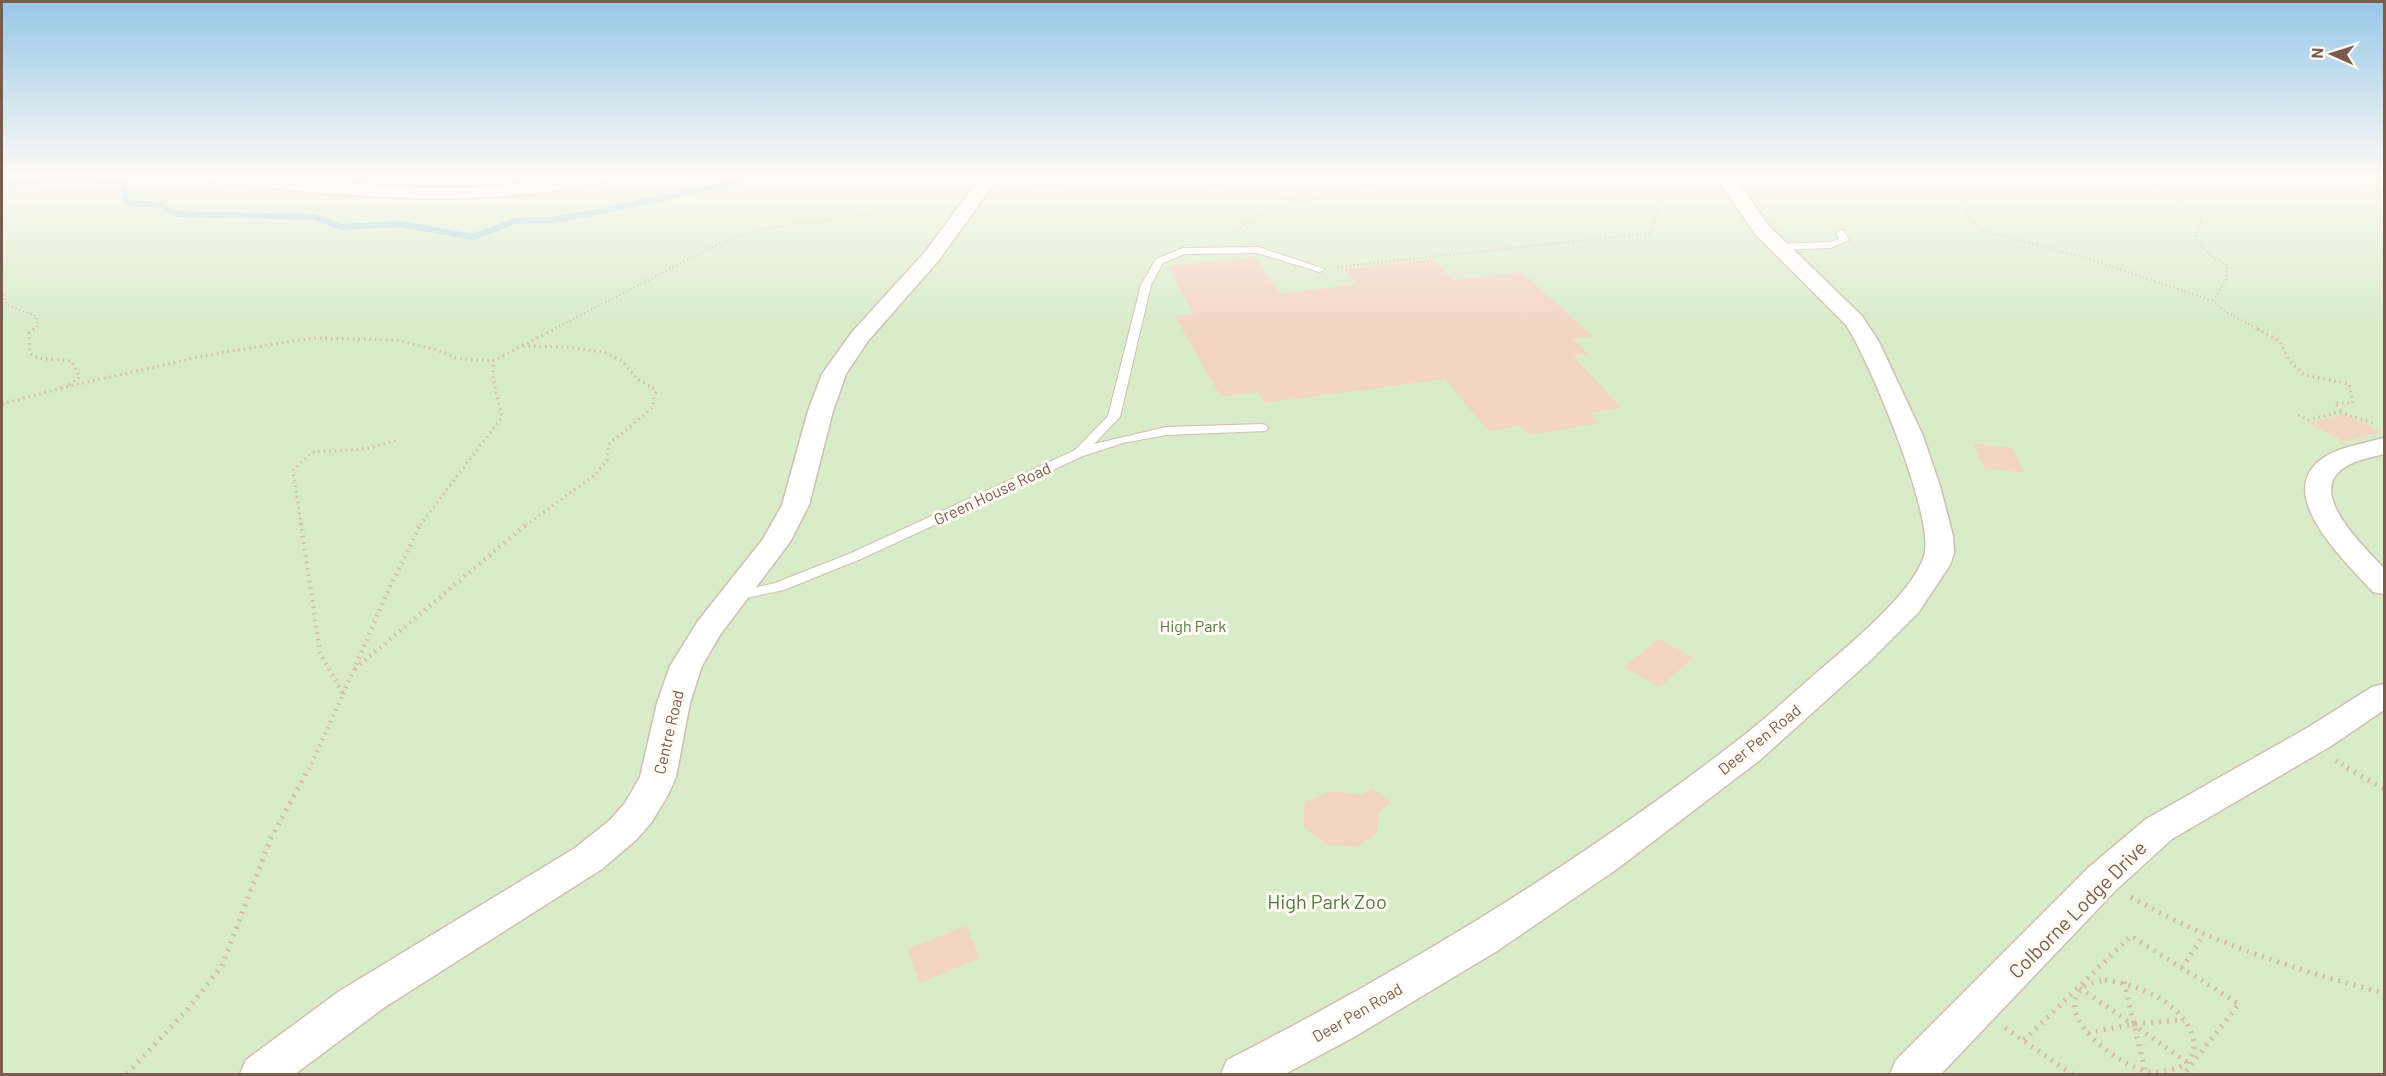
<svg xmlns="http://www.w3.org/2000/svg" width="2386" height="1076" font-family="Barlow,sans-serif">
	<style>
		.green { fill: #d8ecc9 }
		.lines { fill: none; stroke-linecap: round; stroke-linejoin: round }
		.stream { stroke: #a5d3da; stroke-width: 6 }
		.building { fill: #f3d5c3 }
		.lane-casing { stroke: #d1beb0; stroke-width: 2 }
		.street-casing { stroke: #d1beb0; stroke-width: 3 }
		.path-far3 { stroke: #d9b8a5; stroke-width: 2; stroke-dasharray: 1 3; stroke-linecap: butt }
		.path-far2 { stroke: #d9b8a5; stroke-width: 3; stroke-dasharray: 1.5 4; stroke-linecap: butt }
		.path-far1 { stroke: #d9b8a5; stroke-width: 4.5; stroke-dasharray: 1.5 5; stroke-linecap: butt }
		.path { stroke: #d9b8a5; stroke-width: 5; stroke-dasharray: 2 6; stroke-linecap: butt }
		.lane { fill: #fff; fill-rule: evenodd }
		.street { fill: #fff; fill-rule: evenodd }
		.labels { text-anchor: middle; dominant-baseline: central; stroke-width: 6; stroke-linejoin: round; paint-order: stroke }
		.street-label { font-size: 16px; fill: #7a5c4d; stroke: #fffaf3 }
		.park-label { font-size: 16px; fill: #537a41; stroke: #fffaf3 }
		.near-park-label { font-size: 20px; fill: #537a41; stroke: #fffaf3 }
		.near-street-label { font-size: 20px; fill: #7a5c4d; stroke: #fffaf3 }
	</style>
	<rect width="100%" height="100%" fill="#fdf6ec"/>
	<!-- green -->
	<path class="green" d="M2,175H2384V1074H2Z"/>
	<g class="lines">
		<!-- stream -->
		<path class="stream" d="M2,184L52,180L123,181L126,203L160,205L176,214L315,217L341,227L400,224L473,237L515,221L552,220L598,212L739,181L753,175"/>
	</g>
	<!-- building -->
	<path class="building" d="M1255,257L1281,294L1357,284L1344,269L1434,259L1453,280L1521,272L1593,336L1572,339L1589,354L1573,356L1622,408L1589,413L1600,423L1528,435L1521,426L1488,431L1445,379L1265,403L1258,392L1221,397L1175,316L1194,314L1168,266Z
		M2343,414L2381,432L2345,442L2307,423Z
		M1973,443L2012,448L2025,473L1984,468Z
		M1659,639L1694,658L1659,687L1624,667Z
		M1373,788L1391,803L1379,812L1377,834L1356,847L1325,844L1303,826L1305,802L1332,791L1361,795Z
		M966,926L980,958L920,983L907,949Z"/>
	<g class="lines">
		<!-- lane casing -->
		<g class="lane-casing">
			<path id="lane" d="M1841,230L1844,231L1849,240L1831,248L1779,250L1774,247L1779,244L1830,242L1839,239L1836,233Z
				M1258,247L1325,269L1320,272L1257,253L1184,254L1163,263L1151,285L1120,417L1094,444L1166,427L1262,424L1266,425L1268,428L1266,431L1166,435L1123,443L1083,456L861,559L784,590L736,600L729,596L731,593L775,583L851,553L1075,450L1108,416L1141,285L1156,259L1183,248Z"/>
		</g>
		<!-- street casing -->
		<g class="street-casing">
			<path id="street" d="M193,175C280,175 367,188 454,188C509,188 563,175 618,175L615,179C480,212 339,196 202,180Z
				M982,175H1000L939,260L868,341L846,374L833,411L809,505L790,542L720,635L702,666L690,703L676,777L668,795L651,823L636,840L602,869L385,1007L295,1074H240L246,1060L338,992L575,848L610,820L625,803L640,777L657,703L670,666L698,621L763,539L782,505L808,411L822,374L852,332L925,252Z
				M1715,175H1733L1769,226L1862,316L1879,342L1923,436L1940,486L1953,536L1954,553L1950,565L1918,613L1871,660L1760,760L1617,869L1497,951L1354,1037L1285,1074H1221L1227,1060C1406,969 1576,865 1734,743C1762,722 1789,697 1815,674C1846,648 1913,593 1924,556C1936,518 1869,360 1846,325L1755,234Z
				M2384,438V454C2369,458 2348,461 2337,474C2313,500 2368,551 2384,568V594L2373,592C2342,558 2259,481 2339,450C2353,445 2369,442 2384,438Z
				M2384,684V710L2331,746L2172,839L2116,890L1941,1074H1890L1896,1060L2088,868L2146,819L2307,728L2372,687Z"/>
		</g>
		<!-- path-far3 -->
		<path class="path-far3" d="M1203,175L1200,179L1202,183L1259,195L1304,201
			M1955,175L1961,187L1967,214L1979,230L2083,257L2213,301
			M2146,175L2177,200L2199,209L2201,222L2194,238L2210,255L2228,266L2226,280L2213,301L2226,312L2260,330
			M2347,175L2384,193
			M1006,192L1118,175
			M2384,196L2382,199L2384,201
			M1233,231L1269,211L1402,175
			M1338,267L1650,233L1667,188L1666,175
			M2,291L7,305L36,316L37,326L32,330
			M552,330L716,245L761,229L941,204"/>
		<!-- path-far2 -->
		<path class="path-far2" d="M34,329L29,333L30,353C40,363 59,357 72,362L80,377L69,385
			M2257,329L2280,341L2288,359L2304,375L2349,384L2353,403H2335L2342,413
			M523,346L567,347L604,352L623,362L636,378L656,390L652,408L609,444L607,460L596,474L526,525
			M61,388L208,355L312,338L396,340L437,350L455,358L492,361
			M2,404L62,388
			M2298,415L2308,420L2339,412L2376,424
			M301,525L293,470L312,452L365,449L396,441
			M420,525L502,417L493,379V361L555,329"/>
		<!-- path-far1 -->
		<path class="path-far1" d="M301,523L320,653L343,694L309,769
			M355,669L528,523
			M343,694L389,589L421,523
			M2336,761L2350,769"/>
		<!-- path -->
		<path class="path" d="M2347,768L2384,789
			M2131,897C2211,943 2295,970 2384,993
			M2182,968L2203,936
			M2105,980C2128,984 2150,990 2168,1004C2207,1034 2204,1076 2147,1071C2122,1068 2055,1019 2080,990C2086,983 2097,982 2105,980Z
			M2124,982L2145,1070
			M2080,988L2191,1065
			M2005,1028L2072,1074
			M2088,1033L2134,1024L2184,1020
			M2024,1040L2131,936L2239,1004L2184,1074
			M127,1074L187,1010L222,966L270,840L309,768"/>
		<!-- lane -->
		<use href="#lane" class="lane"/>
		<!-- street -->
		<use href="#street" class="street"/>
	</g>
	<!-- sky -->
	<linearGradient id="sky" x2="0" y2="1"><stop stop-color="#97c7e8"/><stop offset="0.54" stop-color="#fefbf6"/><stop offset="1" stop-color="#fefbf6" stop-opacity="0"/></linearGradient>
	<rect width="2386" height="326" fill="url(#sky)"/>
	<g class="labels">
		<!-- street labels -->
		<g class="street-label">
			<text transform="translate(992 493) rotate(-25)">Green House Road</text>
			<text transform="translate(668 732) rotate(-77)">Centre Road</text>
			<text transform="translate(1759 739) rotate(-39)">Deer Pen Road</text>
			<text transform="translate(1357 1012) rotate(-30)">Deer Pen Road</text>
		</g>
		<!-- park labels -->
		<g class="park-label">
			<text x="1193" y="625">High Park</text>
		</g>
		<!-- near-park labels -->
		<g class="near-park-label">
			<text x="1327" y="901">High Park Zoo</text>
		</g>
		<!-- near-street labels -->
		<g class="near-street-label">
			<text transform="translate(2077 909) rotate(-45)">Colborne Lodge Drive</text>
		</g>
	</g>
	<!-- border -->
	<rect width="2386" height="1076" fill="none" stroke="#7a5c4d" stroke-width="6"/>
	<!-- north arrow -->
	<g transform="translate(2332 54) rotate(273)" stroke="#fffaf3" stroke-width="4.5" paint-order="stroke">
	<path d="M0-4.5L10 22L0 15L-10 22Z" fill="#7a5c4d"/>
	<text y="-9" font-size="16" font-weight="bold" text-anchor="middle" fill="#7a5c4d">N</text>
	</g>
</svg>
